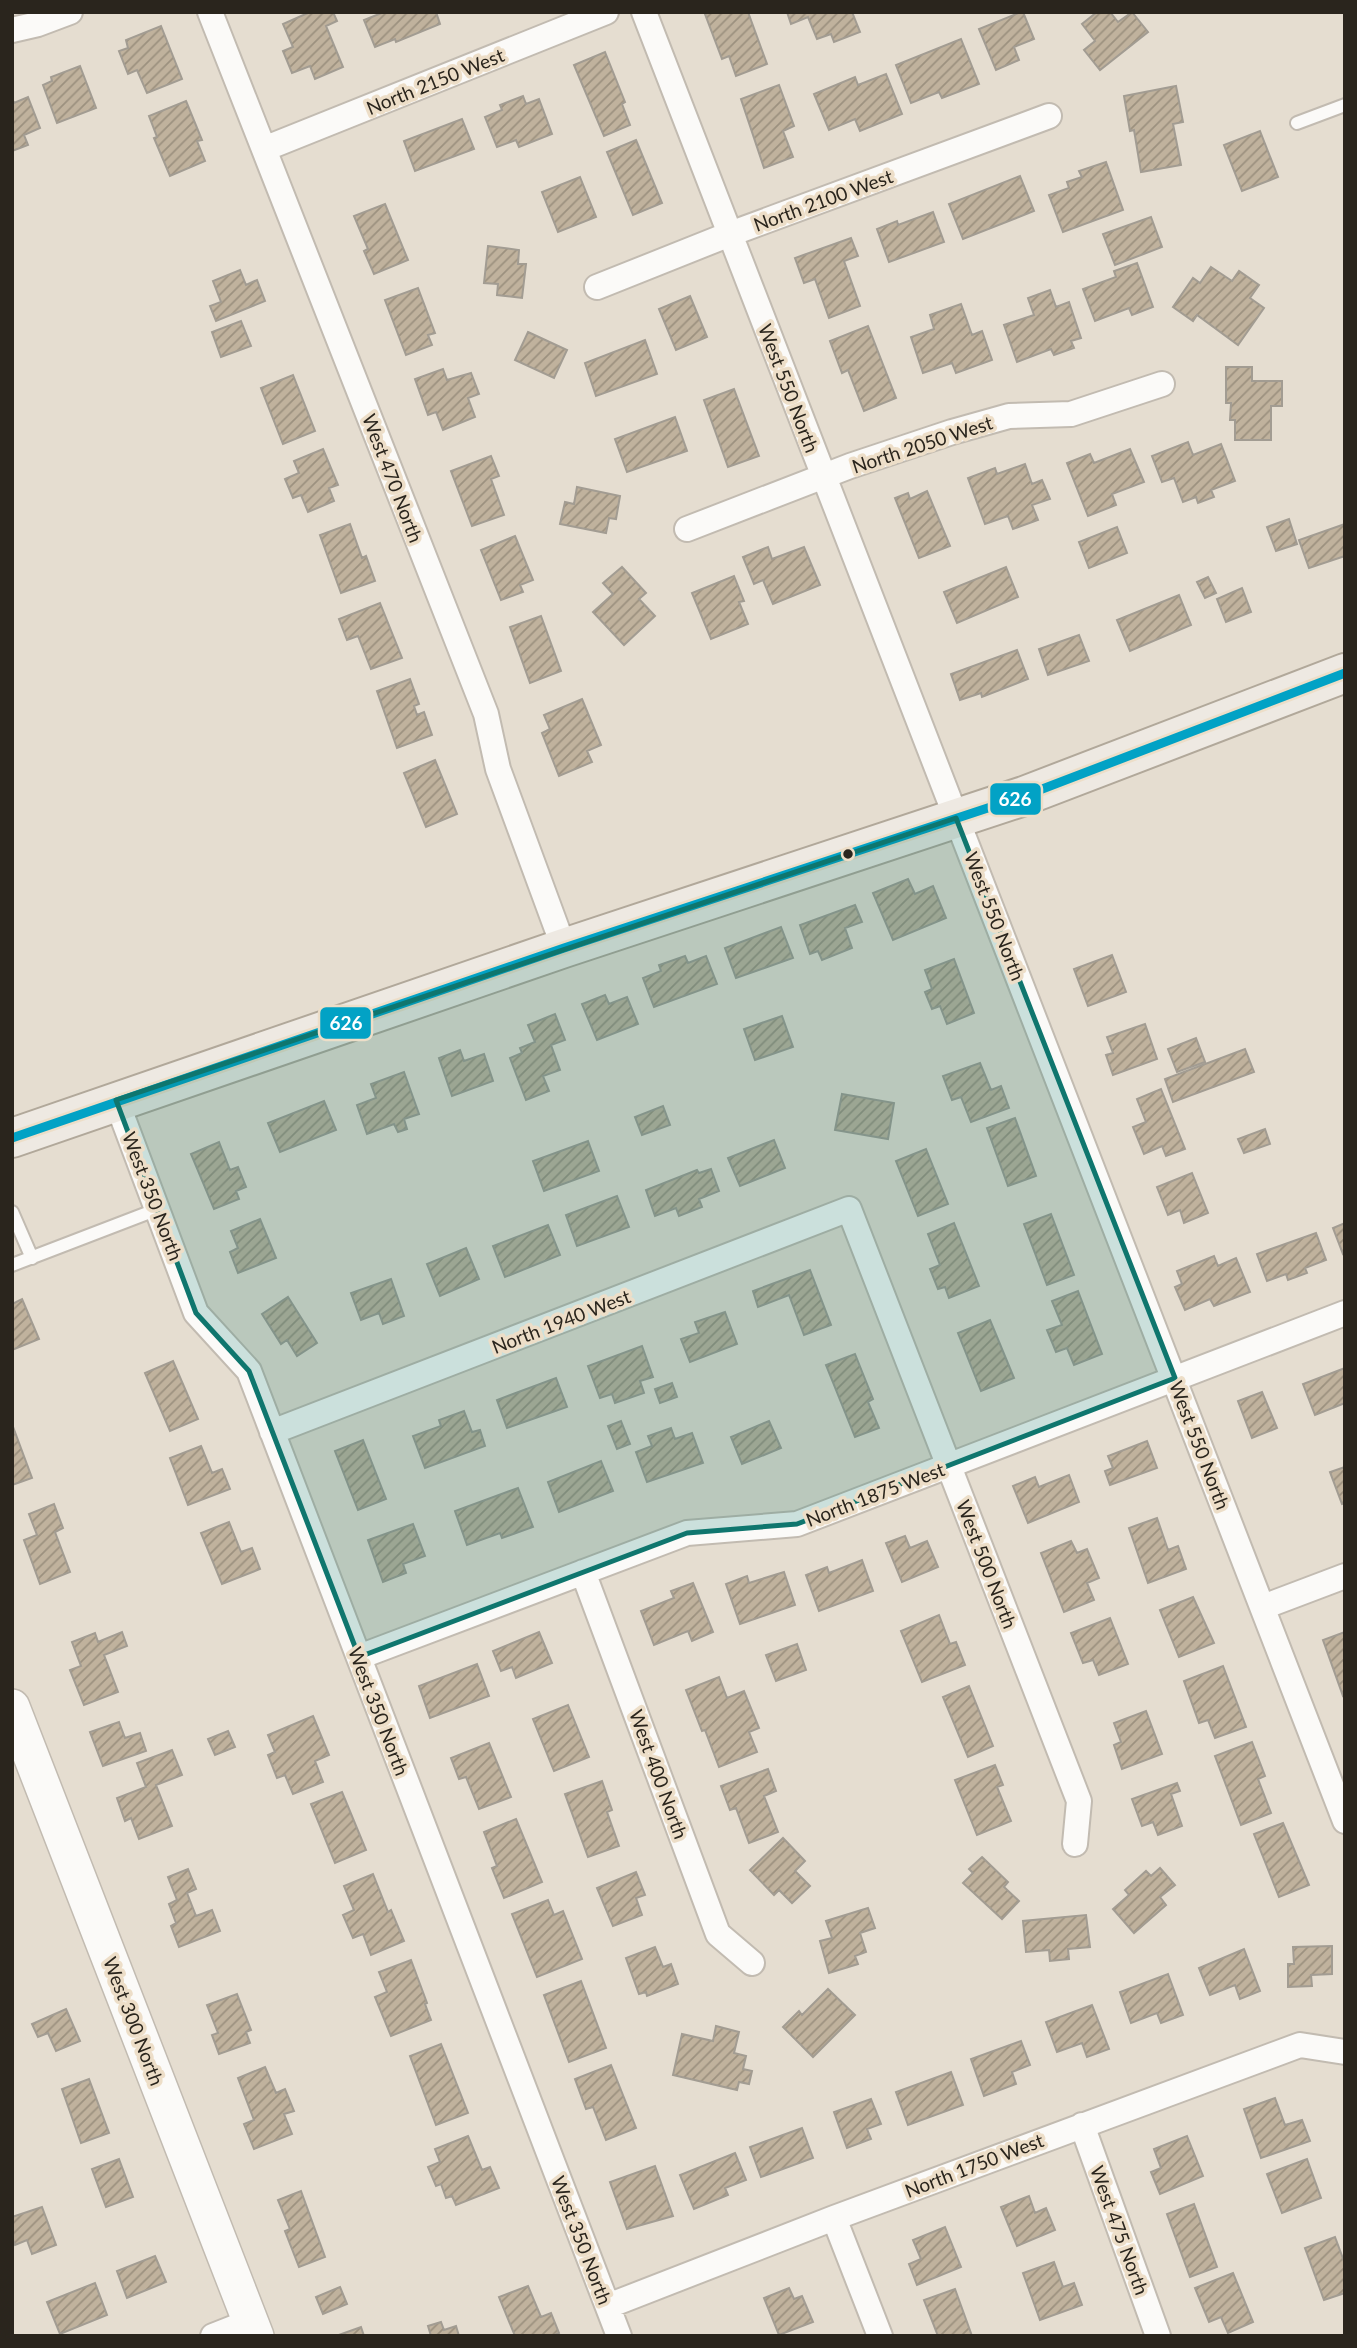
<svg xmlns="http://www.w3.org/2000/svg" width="1357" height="2348" font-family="Lato,sans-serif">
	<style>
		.building { fill: url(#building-hatch); stroke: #a29c92; stroke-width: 2 }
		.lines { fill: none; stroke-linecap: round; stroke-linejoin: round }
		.lane-casing { stroke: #c2bbb1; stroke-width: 16 }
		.street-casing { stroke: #c2bbb1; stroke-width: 28 }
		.secondary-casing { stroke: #c2bbb1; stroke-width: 38 }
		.primary-casing { stroke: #b1a89a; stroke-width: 42 }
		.lane { stroke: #fbfaf8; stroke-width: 12 }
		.street { stroke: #fbfaf8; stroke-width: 24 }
		.secondary { stroke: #fbfaf8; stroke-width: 35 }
		.primary { stroke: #eee9e2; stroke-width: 38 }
		.bus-1-casing { stroke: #eddec8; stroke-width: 14 }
		.bus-1 { stroke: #02a2c5; stroke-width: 9 }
		.marked { fill: #0f766e; fill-opacity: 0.2; stroke: #0f766e; stroke-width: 5; stroke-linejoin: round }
		.bus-dot { fill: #2a251d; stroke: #eddec8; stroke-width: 2.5 }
		.labels { text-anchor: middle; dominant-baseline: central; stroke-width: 7; stroke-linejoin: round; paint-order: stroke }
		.street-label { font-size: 19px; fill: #2a251d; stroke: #eddec8 }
		.line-badge { stroke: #eddec8; stroke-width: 2.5 }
		.badge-label { font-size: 19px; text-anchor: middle; font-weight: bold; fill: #fff }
	</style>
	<defs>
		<pattern id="building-hatch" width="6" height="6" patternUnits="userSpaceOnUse" patternTransform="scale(1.75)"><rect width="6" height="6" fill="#c0b29d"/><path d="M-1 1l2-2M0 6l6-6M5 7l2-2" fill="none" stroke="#9c917f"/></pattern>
	</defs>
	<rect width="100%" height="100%" fill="#e5ddd0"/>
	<!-- building -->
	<path class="building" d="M310,12H333L337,21L326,26L343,67L315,79L310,66L292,73L283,51L293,47L283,24Z
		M384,12H436L440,24L396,42L395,39L375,47L364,20Z
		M711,12H748L767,64L736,76L729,56L722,59L705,14Z
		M787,12H852L860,32L834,42L831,34L817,39L808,17L791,24Z
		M1021,12H1023L1034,39L1014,47L1019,60L996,70L979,29Z
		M1097,12H1110L1118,22L1132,12L1148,32L1100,70L1084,50L1095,41L1082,24Z
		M161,26L182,79L147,93L137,70L128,74L119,51L128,48L126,40Z
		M961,39L979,84L942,98L939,92L911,103L896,65Z
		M605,52L625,102L622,104L630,125L604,136L574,65Z
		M80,66L96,108L57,123L43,85L52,81L51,77Z
		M886,74L902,114L860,131L855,119L829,130L814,94L855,77L858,85Z
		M779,85L794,126L783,131L793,157L764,168L741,99Z
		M1176,86L1183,122L1173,124L1181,165L1141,172L1134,130L1130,131L1124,96Z
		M523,96L526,104L539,99L552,134L519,147L516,140L497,147L485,117L502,110L500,105Z
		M28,97L40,128L24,135L28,145L12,151V98L14,103Z
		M186,101L202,140L197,141L205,161L170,176L154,138L157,137L149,116Z
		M462,119L474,149L415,171L404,141Z
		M1260,131L1278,177L1242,191L1224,145Z
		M636,140L662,203L633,215L607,152Z
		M1106,162L1123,210L1063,232L1049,195L1069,188L1067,182L1082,177L1079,171Z
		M1020,176L1034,211L963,239L949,204Z
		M580,177L596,217L558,232L542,192Z
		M385,204L408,260L374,274L364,251L368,249L354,216Z
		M933,212L944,242L889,262L877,229L897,221L898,225Z
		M1151,217L1162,247L1115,265L1103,234Z
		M851,238L858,256L844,261L860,306L829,318L815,279L804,283L795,258Z
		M488,246L519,250L518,264H526L522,298L497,295L498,284L484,283Z
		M1137,263L1153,307L1132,315L1129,308L1095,321L1083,289L1116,277L1114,271Z
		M1211,267L1232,281L1239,271L1259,285L1250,298L1264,308L1238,345L1197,315L1193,321L1173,307L1193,278L1200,283Z
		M240,270L246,285L257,280L265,301L216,321L210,306L221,302L213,281Z
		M418,288L435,333L428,335L432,345L406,355L385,300Z
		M1050,290L1056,307L1069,302L1081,338L1071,341L1074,348L1054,355L1051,349L1017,362L1004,325L1034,315L1028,298Z
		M690,296L707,337L676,350L659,309Z
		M961,304L972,335L982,331L992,360L956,373L952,363L923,373L911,337L934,329L930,315Z
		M241,321L251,346L221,357L212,332Z
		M868,326L896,398L864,411L848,370L842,373L830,341Z
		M528,332L567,350L554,378L515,360Z
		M645,340L657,374L596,396L585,363Z
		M1226,367H1252V381H1282V406H1271V440H1235V420H1230L1231,403H1226Z
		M443,369L447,380L471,373L479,394L468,398L475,417L443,430L436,412L428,415L415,379Z
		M293,375L315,431L283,444L261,388Z
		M734,389L759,456L728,467L704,400Z
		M675,417L687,451L627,472L615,439Z
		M1188,442L1193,455L1221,444L1235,481L1211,490L1214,497L1198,503L1196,497L1183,502L1174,478L1162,482L1152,456Z
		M323,449L338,485L329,488L334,501L308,512L301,495L293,498L285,479L299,473L294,461Z
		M1130,449L1144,482L1112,494L1116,505L1088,516L1067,463L1090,454L1094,463Z
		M491,456L499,476L491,479L504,515L472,526L451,471Z
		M1025,464L1032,484L1042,480L1050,499L1032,505L1038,520L1013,529L1008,516L985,524L968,478L995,468L997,474Z
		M577,487L620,496L616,519L609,518L606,533L560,524L565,502L574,504Z
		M927,491L950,546L919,558L895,498L908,493L910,499Z
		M1289,519L1297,544L1276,551L1267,527Z
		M350,524L362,558L366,556L375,581L341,593L320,535Z
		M1345,524V556L1309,568L1299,540Z
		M1117,527L1127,553L1089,568L1079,542Z
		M515,536L533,580L520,585L523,592L501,600L481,550Z
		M768,547L772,559L804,547L820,585L773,604L763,580L754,584L743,557Z
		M622,567L646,593L639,599L655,616L624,645L593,612L613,594L603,583Z
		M1006,567L1018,597L957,623L944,592Z
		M734,576L744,601L739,602L748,624L711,639L692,593Z
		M1208,577L1216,593L1205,598L1197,582Z
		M1242,588L1251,612L1226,622L1217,599Z
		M1179,595L1191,625L1130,651L1117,620Z
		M380,603L402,658L371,669L358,636L347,640L339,619Z
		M541,616L561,671L530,683L510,627Z
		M1079,635L1089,661L1048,675L1039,649Z
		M1017,650L1028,679L982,697L981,693L960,700L951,674Z
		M410,679L419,704L414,706L417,715L424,712L432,735L397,748L377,691Z
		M582,699L601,745L587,751L592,762L559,776L542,733L550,729L544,715Z
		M435,760L457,814L426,827L404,773Z
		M908,879L915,894L933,886L946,918L893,940L873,893Z
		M855,905L862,922L845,928L852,948L822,960L818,951L810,954L800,925Z
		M781,927L793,958L736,978L725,948Z
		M1112,955L1126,992L1088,1006L1074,969Z
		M685,956L688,963L706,956L717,984L654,1007L643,978L661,971L659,965Z
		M954,959L974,1013L947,1024L940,1006L932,1009L925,992L932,989L925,970Z
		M605,995L609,1004L627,997L638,1024L597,1040L582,1004Z
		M555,1014L565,1040L551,1045L560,1070L543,1076L549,1091L526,1100L510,1058L522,1053L520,1048L535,1042L528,1025Z
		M782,1016L793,1047L755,1060L744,1029Z
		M1145,1024L1157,1059L1113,1075L1106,1055L1113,1053L1107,1037Z
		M1196,1038L1205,1062L1177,1072L1168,1049Z
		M1245,1049L1254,1072L1173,1102L1165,1079Z
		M460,1050L464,1061L484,1054L493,1081L452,1096L439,1058Z
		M980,1063L991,1090L1001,1086L1009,1108L971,1122L961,1097L952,1100L943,1076Z
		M404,1072L419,1114L404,1119L407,1129L398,1132L394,1124L367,1134L357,1105L376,1098L371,1084Z
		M1161,1089L1185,1149L1166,1156L1162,1146L1144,1154L1133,1127L1146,1122L1137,1099Z
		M842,1094L894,1103L888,1139L835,1130Z
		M324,1101L336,1130L280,1152L268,1123Z
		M663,1106L670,1125L642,1135L635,1117Z
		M1015,1118L1036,1176L1008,1186L987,1128Z
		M1265,1129L1270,1144L1244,1153L1238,1139Z
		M774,1140L785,1168L740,1186L728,1158Z
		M588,1141L599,1171L544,1191L533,1161Z
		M219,1142L230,1170L238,1167L246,1187L236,1191L239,1199L214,1209L191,1154Z
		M926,1149L948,1204L918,1216L896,1161Z
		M711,1169L719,1191L699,1199L702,1207L679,1216L676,1208L655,1216L646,1190L697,1170L699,1173Z
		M1192,1173L1208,1213L1184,1223L1180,1210L1168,1215L1157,1187Z
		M617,1196L629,1227L577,1246L566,1215Z
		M1051,1214L1074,1275L1047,1285L1024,1224Z
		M260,1219L276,1258L238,1273L230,1252L238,1248L231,1231Z
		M954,1223L979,1286L949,1298L945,1287L938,1289L930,1269L940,1265L928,1234Z
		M1345,1223V1253L1343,1254L1333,1228Z
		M548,1225L560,1255L505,1277L493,1246Z
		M1316,1233L1326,1260L1305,1268L1307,1273L1288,1280L1286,1274L1267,1281L1257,1254Z
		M466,1248L479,1279L440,1296L427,1264Z
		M1214,1256L1218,1266L1236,1258L1250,1292L1214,1306L1210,1299L1185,1310L1175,1287L1182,1284L1177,1271Z
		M810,1270L831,1325L804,1335L789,1295L758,1307L753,1291Z
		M391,1279L404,1316L383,1324L379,1313L361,1320L351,1293Z
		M1078,1291L1102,1354L1074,1365L1067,1348L1056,1352L1047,1330L1062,1325L1052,1301Z
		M288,1297L317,1343L297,1356L287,1340L281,1344L262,1314Z
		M22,1299L39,1339L12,1350V1304Z
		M725,1312L737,1344L690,1362L681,1339L699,1333L695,1322Z
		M990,1320L1014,1378L981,1391L958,1333Z
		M642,1346L653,1377L640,1381L644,1393L615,1403L612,1394L600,1398L588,1366Z
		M855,1354L873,1399L868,1402L879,1428L855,1437L826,1365Z
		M173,1361L198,1419L170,1431L145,1373Z
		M1345,1368V1403L1315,1415L1303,1384Z
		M556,1378L567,1407L507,1428L497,1400Z
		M672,1383L677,1397L660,1403L655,1389Z
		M1262,1392L1277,1428L1252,1438L1238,1401Z
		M464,1411L472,1432L480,1430L485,1446L425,1468L413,1436L441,1426L439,1420Z
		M621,1421L630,1444L617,1449L608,1426Z
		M769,1421L781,1448L742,1464L731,1437Z
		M12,1424L32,1478L12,1485Z
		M671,1428L675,1439L692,1433L703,1463L647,1482L636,1452L652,1446L648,1436Z
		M363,1440L386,1499L358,1510L335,1451Z
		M1147,1441L1157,1468L1110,1485L1105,1471L1113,1468L1108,1456Z
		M201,1446L212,1473L222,1469L230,1489L188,1505L170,1458Z
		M601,1461L613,1491L559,1512L548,1482Z
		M1345,1467V1503L1342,1504L1330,1472Z
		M1069,1475L1079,1502L1028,1523L1013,1486L1035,1477L1039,1487Z
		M518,1488L533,1527L502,1538L500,1533L467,1545L455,1511Z
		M54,1504L63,1528L55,1532L70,1572L40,1584L24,1540L37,1535L29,1514Z
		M1157,1518L1168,1550L1178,1546L1186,1569L1148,1583L1129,1528Z
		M229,1522L241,1552L252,1548L260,1569L222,1584L201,1533Z
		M413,1524L425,1556L403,1564L406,1573L383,1582L368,1540Z
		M905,1536L910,1548L927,1541L938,1567L902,1582L886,1543Z
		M1071,1541L1077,1553L1087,1549L1099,1578L1087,1583L1094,1600L1064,1612L1041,1553Z
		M862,1560L873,1591L819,1611L806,1575L827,1567L829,1573Z
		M784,1572L795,1605L740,1624L726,1584L747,1576L749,1583Z
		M693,1583L713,1632L692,1641L688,1631L654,1645L641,1611L674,1598L671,1591Z
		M1193,1597L1214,1643L1179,1657L1160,1610Z
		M939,1615L950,1644L956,1642L965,1665L922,1682L901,1631Z
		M1110,1618L1128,1664L1099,1675L1093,1660L1083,1663L1071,1633Z
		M122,1632L127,1646L104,1655L118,1692L84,1705L70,1670L81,1666L72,1642L95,1633L98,1642Z
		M539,1632L552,1663L516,1678L512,1667L501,1671L493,1651Z
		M1345,1632V1695L1343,1696L1323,1640Z
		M797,1644L806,1670L776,1681L766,1655Z
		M477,1664L489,1696L430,1718L419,1686Z
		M1223,1666L1246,1727L1215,1738L1208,1720L1199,1723L1184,1681Z
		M719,1677L727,1698L744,1691L759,1728L749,1732L757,1752L719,1767L705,1730L702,1731L686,1690Z
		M969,1686L993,1746L968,1757L943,1697Z
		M568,1705L589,1757L554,1771L533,1719Z
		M1146,1711L1162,1754L1122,1769L1114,1745L1121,1742L1114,1723Z
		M313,1716L329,1755L315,1761L323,1782L293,1794L285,1775L277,1778L268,1755L275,1752L268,1735Z
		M119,1722L125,1738L140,1733L146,1751L103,1766L90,1732Z
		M228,1731L235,1747L215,1755L208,1739Z
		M1252,1742L1265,1776L1258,1779L1271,1813L1241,1825L1215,1756Z
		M489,1743L511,1797L479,1809L466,1777L459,1779L451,1758Z
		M172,1750L182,1775L156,1785L172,1826L139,1839L131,1818L125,1821L117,1798L146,1787L137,1763Z
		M995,1765L1003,1785L997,1787L1011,1821L977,1835L955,1780Z
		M768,1769L776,1791L764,1796L778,1832L749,1843L736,1808L730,1810L721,1786Z
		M602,1781L612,1810L607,1812L619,1846L588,1857L565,1794Z
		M1177,1783L1180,1791L1171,1794L1182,1826L1158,1835L1153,1822L1142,1826L1132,1799Z
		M342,1792L366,1850L335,1863L311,1804Z
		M516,1819L542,1882L504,1898L492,1868L497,1866L484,1832Z
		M1283,1823L1309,1885L1279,1897L1254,1834Z
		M783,1838L805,1861L795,1871L810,1886L792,1903L779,1890L774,1895L750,1870Z
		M982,1857L1008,1882L1004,1887L1019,1901L1002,1919L963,1883L973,1873L969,1869Z
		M1160,1868L1175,1885L1160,1897L1166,1905L1134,1933L1113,1909L1129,1895L1125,1890L1146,1871L1151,1876Z
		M188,1869L196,1889L187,1893L196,1916L212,1910L220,1931L179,1947L171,1926L176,1923L169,1904L177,1900L168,1877Z
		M636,1872L645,1895L636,1898L642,1915L613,1926L597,1888Z
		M373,1874L388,1912L391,1910L404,1941L371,1955L363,1934L353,1938L343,1915L354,1910L344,1886Z
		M548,1900L554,1915L563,1911L582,1959L537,1977L512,1914Z
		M868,1908L875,1928L860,1933L866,1952L855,1956L858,1964L829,1973L820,1941L832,1938L826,1921Z
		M1086,1915L1090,1947L1068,1949L1069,1959L1050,1961L1049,1950L1026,1952L1023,1921Z
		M1332,1946V1974L1311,1975L1312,1986L1288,1987V1964H1294L1293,1947Z
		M655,1947L663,1967L671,1964L678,1984L647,1996L646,1992L639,1994L626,1958Z
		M1244,1949L1260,1991L1240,1999L1235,1985L1210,1995L1199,1968Z
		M411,1960L427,2003L425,2004L431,2020L391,2036L375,1997L387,1992L379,1972Z
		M1168,1974L1183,2015L1161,2023L1157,2013L1131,2023L1120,1992Z
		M581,1981L606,2048L569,2062L544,1995Z
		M828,1989L855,2015L813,2057L783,2027L799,2011L802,2015Z
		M237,1994L251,2030L246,2032L250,2043L219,2054L212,2035L218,2033L207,2005Z
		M1092,2005L1109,2049L1087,2057L1082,2043L1057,2052L1046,2022Z
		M66,2009L80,2041L56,2051L48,2033L38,2037L32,2024Z
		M716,2026L739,2032L734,2053L746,2056L743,2069L752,2071L749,2084L739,2082L737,2090L673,2075L682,2034L713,2041Z
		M1021,2041L1030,2065L1012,2072L1016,2084L984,2096L971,2059Z
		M441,2044L468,2113L436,2125L410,2056Z
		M611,2065L636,2128L606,2140L593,2107L586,2109L575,2079Z
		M265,2067L276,2093L285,2089L294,2111L284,2114L292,2134L254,2149L244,2124L254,2120L238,2078Z
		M951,2072L963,2105L908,2125L896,2092Z
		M89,2079L109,2133L81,2143L62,2089Z
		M1275,2098L1285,2125L1302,2120L1310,2141L1261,2158L1244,2109Z
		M871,2099L881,2124L867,2129L871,2139L847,2148L834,2112Z
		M802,2128L813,2158L761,2177L750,2147Z
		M468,2136L482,2170L490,2167L499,2188L456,2205L452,2196L446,2198L441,2184L436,2186L428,2167L440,2162L435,2149Z
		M1187,2136L1203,2176L1160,2194L1151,2172L1161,2168L1154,2149Z
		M735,2153L746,2180L725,2188L728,2195L694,2209L680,2175Z
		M119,2159L133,2197L106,2207L92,2169Z
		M1307,2159L1321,2198L1282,2213L1267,2174Z
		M655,2166L673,2216L627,2229L610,2182Z
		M301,2191L325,2257L299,2267L285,2231L290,2229L278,2200Z
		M1029,2196L1035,2213L1046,2208L1055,2230L1017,2246L1001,2207Z
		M1194,2204L1217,2267L1190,2277L1167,2214Z
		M42,2207L56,2245L32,2254L27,2240L15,2245L12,2237V2217Z
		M945,2227L961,2267L917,2285L909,2264L921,2259L913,2240Z
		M1335,2237L1345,2264V2293L1324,2300L1305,2248Z
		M155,2256L166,2282L127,2298L117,2271Z
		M1054,2262L1063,2287L1074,2283L1082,2305L1040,2320L1023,2273Z
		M1233,2273L1253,2322L1228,2333L1221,2317L1209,2322L1195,2288Z
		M95,2283L107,2315L60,2334L47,2302Z
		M528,2286L541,2317L551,2313L559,2333L553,2336H515L499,2297Z
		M340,2287L347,2304L323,2314L316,2297Z
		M789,2288L794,2299L802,2296L813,2322L779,2335L764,2298Z
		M955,2289L972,2336H938L924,2300Z
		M441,2322L444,2330L456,2326L459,2336H431L428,2326Z
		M361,2327L364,2336H336Z"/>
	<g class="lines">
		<!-- lane casing -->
		<g class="lane-casing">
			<path id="lane" d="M1297,123L1345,105
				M12,1212L32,1258
				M12,1265L158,1209"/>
		</g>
		<!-- street casing -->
		<g class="street-casing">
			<path id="street" d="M210,12L486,714L498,769L564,948
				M644,12L1345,1821
				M12,30L38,24L70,12
				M264,149L606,12
				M597,287L730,234L1049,116
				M687,529L850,466L952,432L1009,416L1071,414L1162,384
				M116,1100L196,1313L249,1371L619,2336
				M272,1432L849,1209L1079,1801L1075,1844
				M583,1572L718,1934L752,1963
				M1263,1607L1345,1576
				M359,1657L687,1533L797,1524L1345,1313
				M1082,2125L1158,2336
				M834,2218L880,2336
				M608,2306L834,2218L1300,2045L1345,2052
				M213,2336L251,2321"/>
		</g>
		<!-- secondary casing -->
		<g class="secondary-casing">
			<path id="secondary" d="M12,1707L256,2336"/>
		</g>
		<!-- primary casing -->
		<g class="primary-casing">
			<path id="primary" d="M12,1138L564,948L1024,796L1345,673"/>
		</g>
		<!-- lane -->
		<use href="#lane" class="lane"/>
		<!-- street -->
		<use href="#street" class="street"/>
		<!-- secondary -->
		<use href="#secondary" class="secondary"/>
		<!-- primary -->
		<use href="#primary" class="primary"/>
		<!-- bus-1 casing -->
		<g class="bus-1-casing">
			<path id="bus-1" d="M12,1138L564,948L1024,796L1345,673"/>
		</g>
		<!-- bus-1 -->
		<use href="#bus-1" class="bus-1"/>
	</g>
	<!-- marked area -->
	<path class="marked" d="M956,818L1175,1378L797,1524L687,1533L359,1657L249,1371L196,1313L116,1100Z"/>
	<!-- markers -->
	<circle class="bus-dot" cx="848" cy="854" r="6"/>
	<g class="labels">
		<!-- street labels -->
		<g class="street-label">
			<text transform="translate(435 81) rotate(-22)">North 2150 West</text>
			<text transform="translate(823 200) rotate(-20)">North 2100 West</text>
			<text transform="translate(789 388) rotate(69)">West 550 North</text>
			<text transform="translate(922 444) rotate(-18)">North 2050 West</text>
			<text transform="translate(393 478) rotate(69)">West 470 North</text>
			<text transform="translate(995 916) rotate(69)">West 550 North</text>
			<text transform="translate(153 1196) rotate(69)">West 350 North</text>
			<text transform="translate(561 1321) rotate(-21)">North 1940 West</text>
			<text transform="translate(1200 1445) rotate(69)">West 550 North</text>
			<text transform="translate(875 1494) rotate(-21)">North 1875 West</text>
			<text transform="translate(987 1564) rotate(69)">West 500 North</text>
			<text transform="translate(379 1711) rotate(69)">West 350 North</text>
			<text transform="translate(659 1774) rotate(70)">West 400 North</text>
			<text transform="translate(134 2021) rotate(69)">West 300 North</text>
			<text transform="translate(974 2165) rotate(-21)">North 1750 West</text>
			<text transform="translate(1120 2230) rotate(70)">West 475 North</text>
			<text transform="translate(582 2240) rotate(69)">West 350 North</text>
		</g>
	</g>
	<g class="line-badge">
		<rect x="989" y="782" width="53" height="34" rx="7" fill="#02a2c5"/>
		<rect x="319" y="1006" width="53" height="34" rx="7" fill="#02a2c5"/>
	</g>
	<g class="badge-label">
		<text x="1015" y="806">626</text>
		<text x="346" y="1030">626</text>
	</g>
	<!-- border -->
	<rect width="1357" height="2348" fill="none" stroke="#2a251d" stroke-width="28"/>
</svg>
